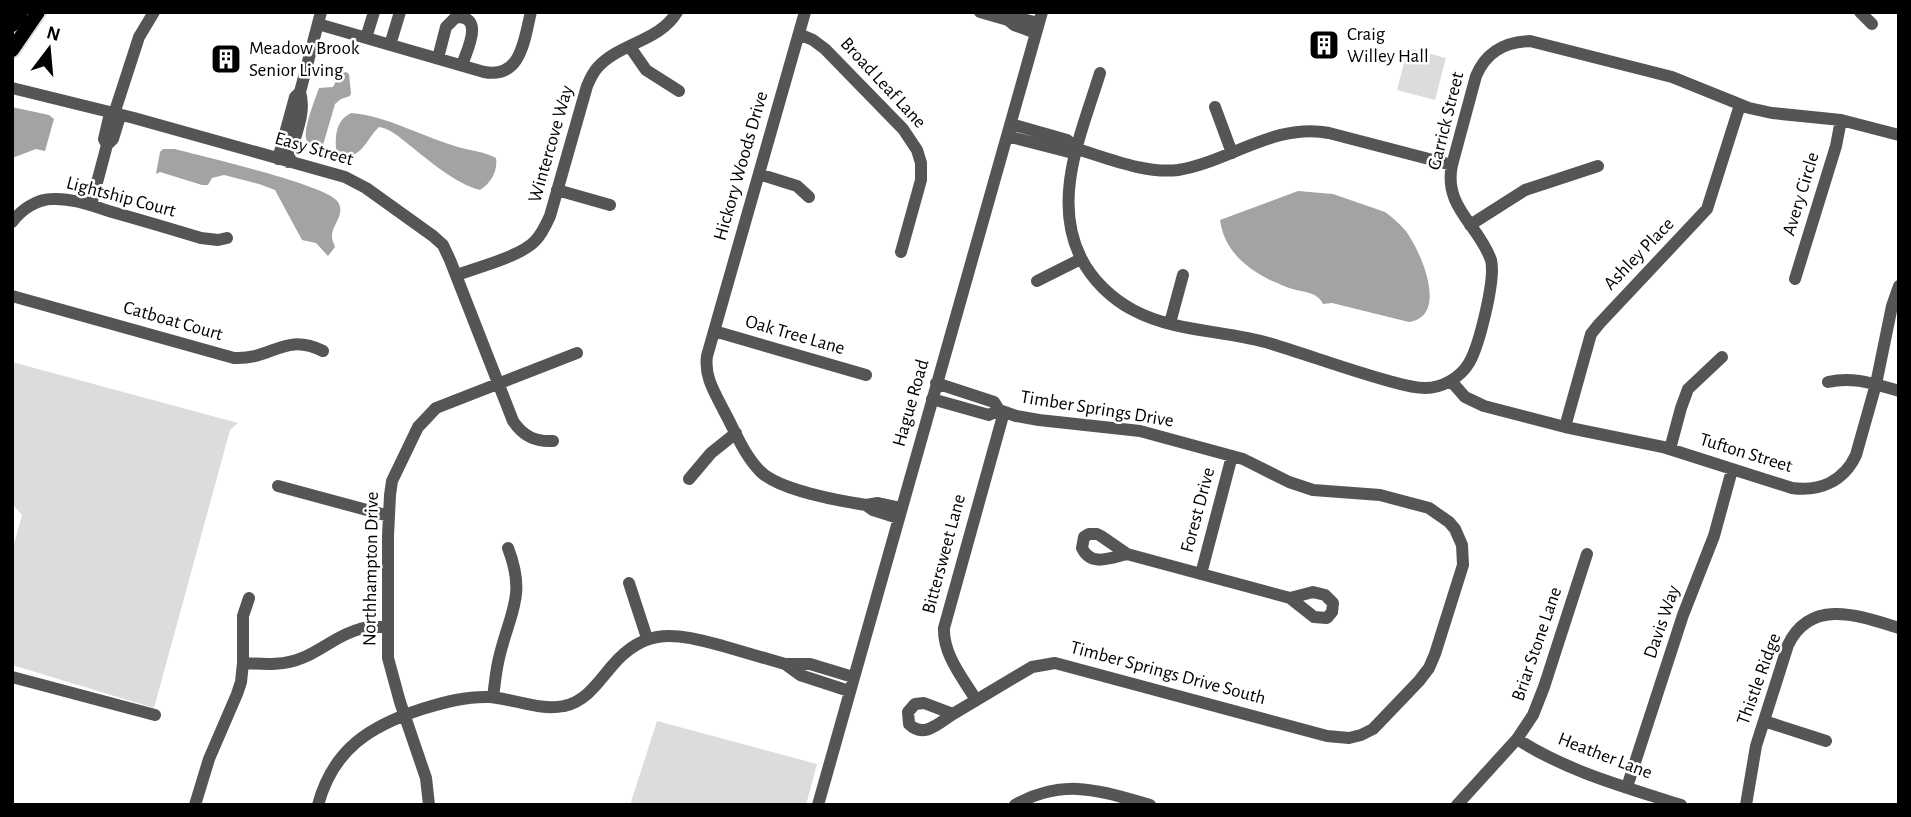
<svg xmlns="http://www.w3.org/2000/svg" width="1911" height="817" font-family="'Alegreya Sans',sans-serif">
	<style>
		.green { fill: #dcdcdc }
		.water { fill: #a3a3a3 }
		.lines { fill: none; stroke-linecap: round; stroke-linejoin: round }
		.major-casing { stroke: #dbdbdb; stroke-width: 18 }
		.minor { stroke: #555; stroke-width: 12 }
		.major { stroke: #000; stroke-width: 14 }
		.labels { text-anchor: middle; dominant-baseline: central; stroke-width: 5; stroke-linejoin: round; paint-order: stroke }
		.poi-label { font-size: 19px; fill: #000; stroke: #fff; text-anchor: start }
		.street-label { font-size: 19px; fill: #000; stroke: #fff }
	</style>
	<rect width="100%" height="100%" fill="#fff"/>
	<!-- green -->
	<path class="green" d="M1408,48L1446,58L1435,100L1397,90Z
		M12,362L238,423L230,430L154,708L12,665V551L22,515L12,504Z
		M657,721L817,764L806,805H630Z"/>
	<!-- water -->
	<path class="water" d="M346,72L349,74L351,93L350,96L341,99L335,104L323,145L319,149C313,147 307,144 306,138C304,126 315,100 319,88L333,87L340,74Z
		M12,107L49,115L54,119L45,151L36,149L12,158Z
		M351,113C387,116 421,136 455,146C467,150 486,152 496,158C498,171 491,183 480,190C456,184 428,160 408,144C399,137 391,129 379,127C365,140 359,167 336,149C335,133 337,120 351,113Z
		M163,149H175C200,156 328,185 338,202C346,215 331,225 332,237C332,240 334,244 335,247L328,256L316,243L302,240L275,190L259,184L224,175L212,178L208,185H202L160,172L156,174L160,152Z
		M1298,191L1333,194L1385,212C1390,215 1401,225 1405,230C1420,249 1450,316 1409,322L1332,303L1323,304C1318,293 1306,292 1296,290C1287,288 1278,283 1270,280C1244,267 1224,249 1220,220Z"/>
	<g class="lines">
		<!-- major casing -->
		<g class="major-casing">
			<path id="major" d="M12,25L21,12
				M12,50L38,12"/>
		</g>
		<!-- minor -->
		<path class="minor" d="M805,12L707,356C704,377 715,393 724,411C735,431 744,455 760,471C778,490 840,501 866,505
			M980,12L1008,20
			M1860,12L1872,24
			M318,24L484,72C522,79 524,39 531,12
			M1036,33L1014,25L1008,20L1018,18L1039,23
			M799,34L813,40L825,49L903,129L917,150L921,163V180L901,252
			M366,38L374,12
			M390,45L400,12
			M630,47L646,70L679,91
			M438,58L446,27L456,17C485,16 467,50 462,65
			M1100,73C1082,132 1051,199 1081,258C1092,280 1112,299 1133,310C1176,333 1227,330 1272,344C1311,356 1349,370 1389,381C1400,384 1413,388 1425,388C1442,388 1460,378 1469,363C1479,346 1496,279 1491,260C1479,225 1443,207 1452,165L1476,76C1486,52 1504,42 1530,41L1672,77L1749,108L1772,113L1841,120L1899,135
			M12,88L134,118L345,177L366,188L433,236L443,245L450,260L513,421C523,436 535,442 553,441
			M300,92L321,12
			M1215,107L1232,153
			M110,113L104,139L107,145L113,139L120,116
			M114,114L139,37L154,12
			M1007,136L1069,152L1077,149L1067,140L1011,124
			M1077,149C1107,158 1146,174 1178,170C1229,162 1275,122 1329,133L1452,165
			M278,159L295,97L300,92C307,114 293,139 288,162
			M759,174L797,186L809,197
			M557,190L610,205
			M91,205L107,145
			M12,222C22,209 37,199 53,199C73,198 93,206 112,212C141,220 171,229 201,238L218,240L227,238
			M1470,225L1525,190L1598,166
			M456,275C477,268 521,256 535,241C542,234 546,225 550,216L587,86C590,79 593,72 598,67C620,43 660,41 677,12
			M1795,279L1836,146L1841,120
			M1037,281L1081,259
			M12,296L234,358C272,360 284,332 323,351
			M1170,323L1183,275
			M714,331L866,375
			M1451,381L1465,397L1484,406L1565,427L1663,447L1792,488C1820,492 1844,481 1856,455L1876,384L1892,306L1899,286
			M1828,382C1853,376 1874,384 1899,391
			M932,399L989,415L999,410L994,402L936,383
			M1565,427L1591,334L1599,324L1707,209L1740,105
			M1670,449L1681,408L1688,389L1722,357
			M689,479L711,453L736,433
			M278,486L389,516
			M898,518L873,510L866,505L878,503L901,508
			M1089,534H1097L1101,536L1127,554C1110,558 1091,567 1082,548L1084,537Z
			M1127,554L1290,598
			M1201,574L1232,456
			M629,583L647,638
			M1313,592L1325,595L1333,603L1332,612L1327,618L1314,617L1290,598Z
			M243,663C263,664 283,666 302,658C322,650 339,634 360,629C369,626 378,627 387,627
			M12,677L155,715
			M849,691L800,675L785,664H810L853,677
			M493,697C495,683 496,668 500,654C511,610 526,595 508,548
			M976,700C963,678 943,655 944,628L1004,412
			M924,703L953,714C939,723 924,739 909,724L908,712L915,704Z
			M953,714L1032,667L1055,663L1327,736L1349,738L1361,735L1373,729L1419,681L1429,668L1435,654L1463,565L1462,545L1455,529L1449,522L1429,508L1380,495L1313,490L1289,482L1243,459L1140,431L1039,420L1016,416L999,410
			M1764,721L1826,741
			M1517,739C1566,771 1625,787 1681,805
			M1627,787L1683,615L1714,536L1732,470
			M195,805L209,759L237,694L241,682L243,663V616L249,598
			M318,805C333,749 370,726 422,709C445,702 467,696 490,697C515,699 540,711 564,706C586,702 599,681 612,666C646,625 678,634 723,646C743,652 764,658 785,664
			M429,805L426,778L400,702L388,658V536L390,495L392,481L418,427L436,408L577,353
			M818,805L1042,12
			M1015,805C1064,777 1100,791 1150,805
			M1457,805L1517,739L1533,715L1544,687L1587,554
			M1746,805L1756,746L1788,645C1811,597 1860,616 1899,628"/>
		<!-- major -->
		<use href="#major" class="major"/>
	</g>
	<!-- icons -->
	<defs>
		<g id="building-square" transform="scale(1.575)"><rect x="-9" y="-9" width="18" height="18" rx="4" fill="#000" stroke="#fff"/><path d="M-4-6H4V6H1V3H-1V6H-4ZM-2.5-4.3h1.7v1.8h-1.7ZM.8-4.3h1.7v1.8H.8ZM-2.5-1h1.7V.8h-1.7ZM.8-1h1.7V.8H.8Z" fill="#fff"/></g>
	</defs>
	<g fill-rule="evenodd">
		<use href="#building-square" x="1324" y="45"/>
		<use href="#building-square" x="226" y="59"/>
	</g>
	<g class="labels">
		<!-- poi labels -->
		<g class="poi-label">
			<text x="1347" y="34">Craig<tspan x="1347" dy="22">Willey Hall</tspan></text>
			<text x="249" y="48">Meadow Brook<tspan x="249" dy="22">Senior Living</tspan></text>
		</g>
		<!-- street labels -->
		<g class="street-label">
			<text transform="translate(883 83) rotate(47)">Broad Leaf Lane</text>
			<text transform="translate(1446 121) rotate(-76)">Garrick Street</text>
			<text transform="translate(551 144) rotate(-74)">Wintercove Way</text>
			<text transform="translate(314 149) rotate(16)">Easy Street</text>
			<text transform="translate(741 166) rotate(-74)">Hickory Woods Drive</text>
			<text transform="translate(1801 194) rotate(-73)">Avery Circle</text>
			<text transform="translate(121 197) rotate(15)">Lightship Court</text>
			<text transform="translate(1639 254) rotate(-46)">Ashley Place</text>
			<text transform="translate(173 321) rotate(16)">Catboat Court</text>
			<text transform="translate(795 335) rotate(16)">Oak Tree Lane</text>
			<text transform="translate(911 403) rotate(-74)">Hague Road</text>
			<text transform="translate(1097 409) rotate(9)">Timber Springs Drive</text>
			<text transform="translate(1746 453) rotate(17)">Tufton Street</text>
			<text transform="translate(1198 510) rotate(-75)">Forest Drive</text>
			<text transform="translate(944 554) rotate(-75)">Bittersweet Lane</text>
			<text transform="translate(371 569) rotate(-89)">Northhampton Drive</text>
			<text transform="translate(1662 622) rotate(-71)">Davis Way</text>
			<text transform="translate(1537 644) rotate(-71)">Briar Stone Lane</text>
			<text transform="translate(1168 673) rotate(15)">Timber Springs Drive South</text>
			<text transform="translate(1759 679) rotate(-70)">Thistle Ridge</text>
			<text transform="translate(1605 756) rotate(21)">Heather Lane</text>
		</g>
	</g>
	<!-- border -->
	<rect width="1911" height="817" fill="none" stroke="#000000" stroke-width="28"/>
	<!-- north arrow -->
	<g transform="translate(49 49) rotate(16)" stroke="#ffffff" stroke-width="5" paint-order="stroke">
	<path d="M0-5L12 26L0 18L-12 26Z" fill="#000000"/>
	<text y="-10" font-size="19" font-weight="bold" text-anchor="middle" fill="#000000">N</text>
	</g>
</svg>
